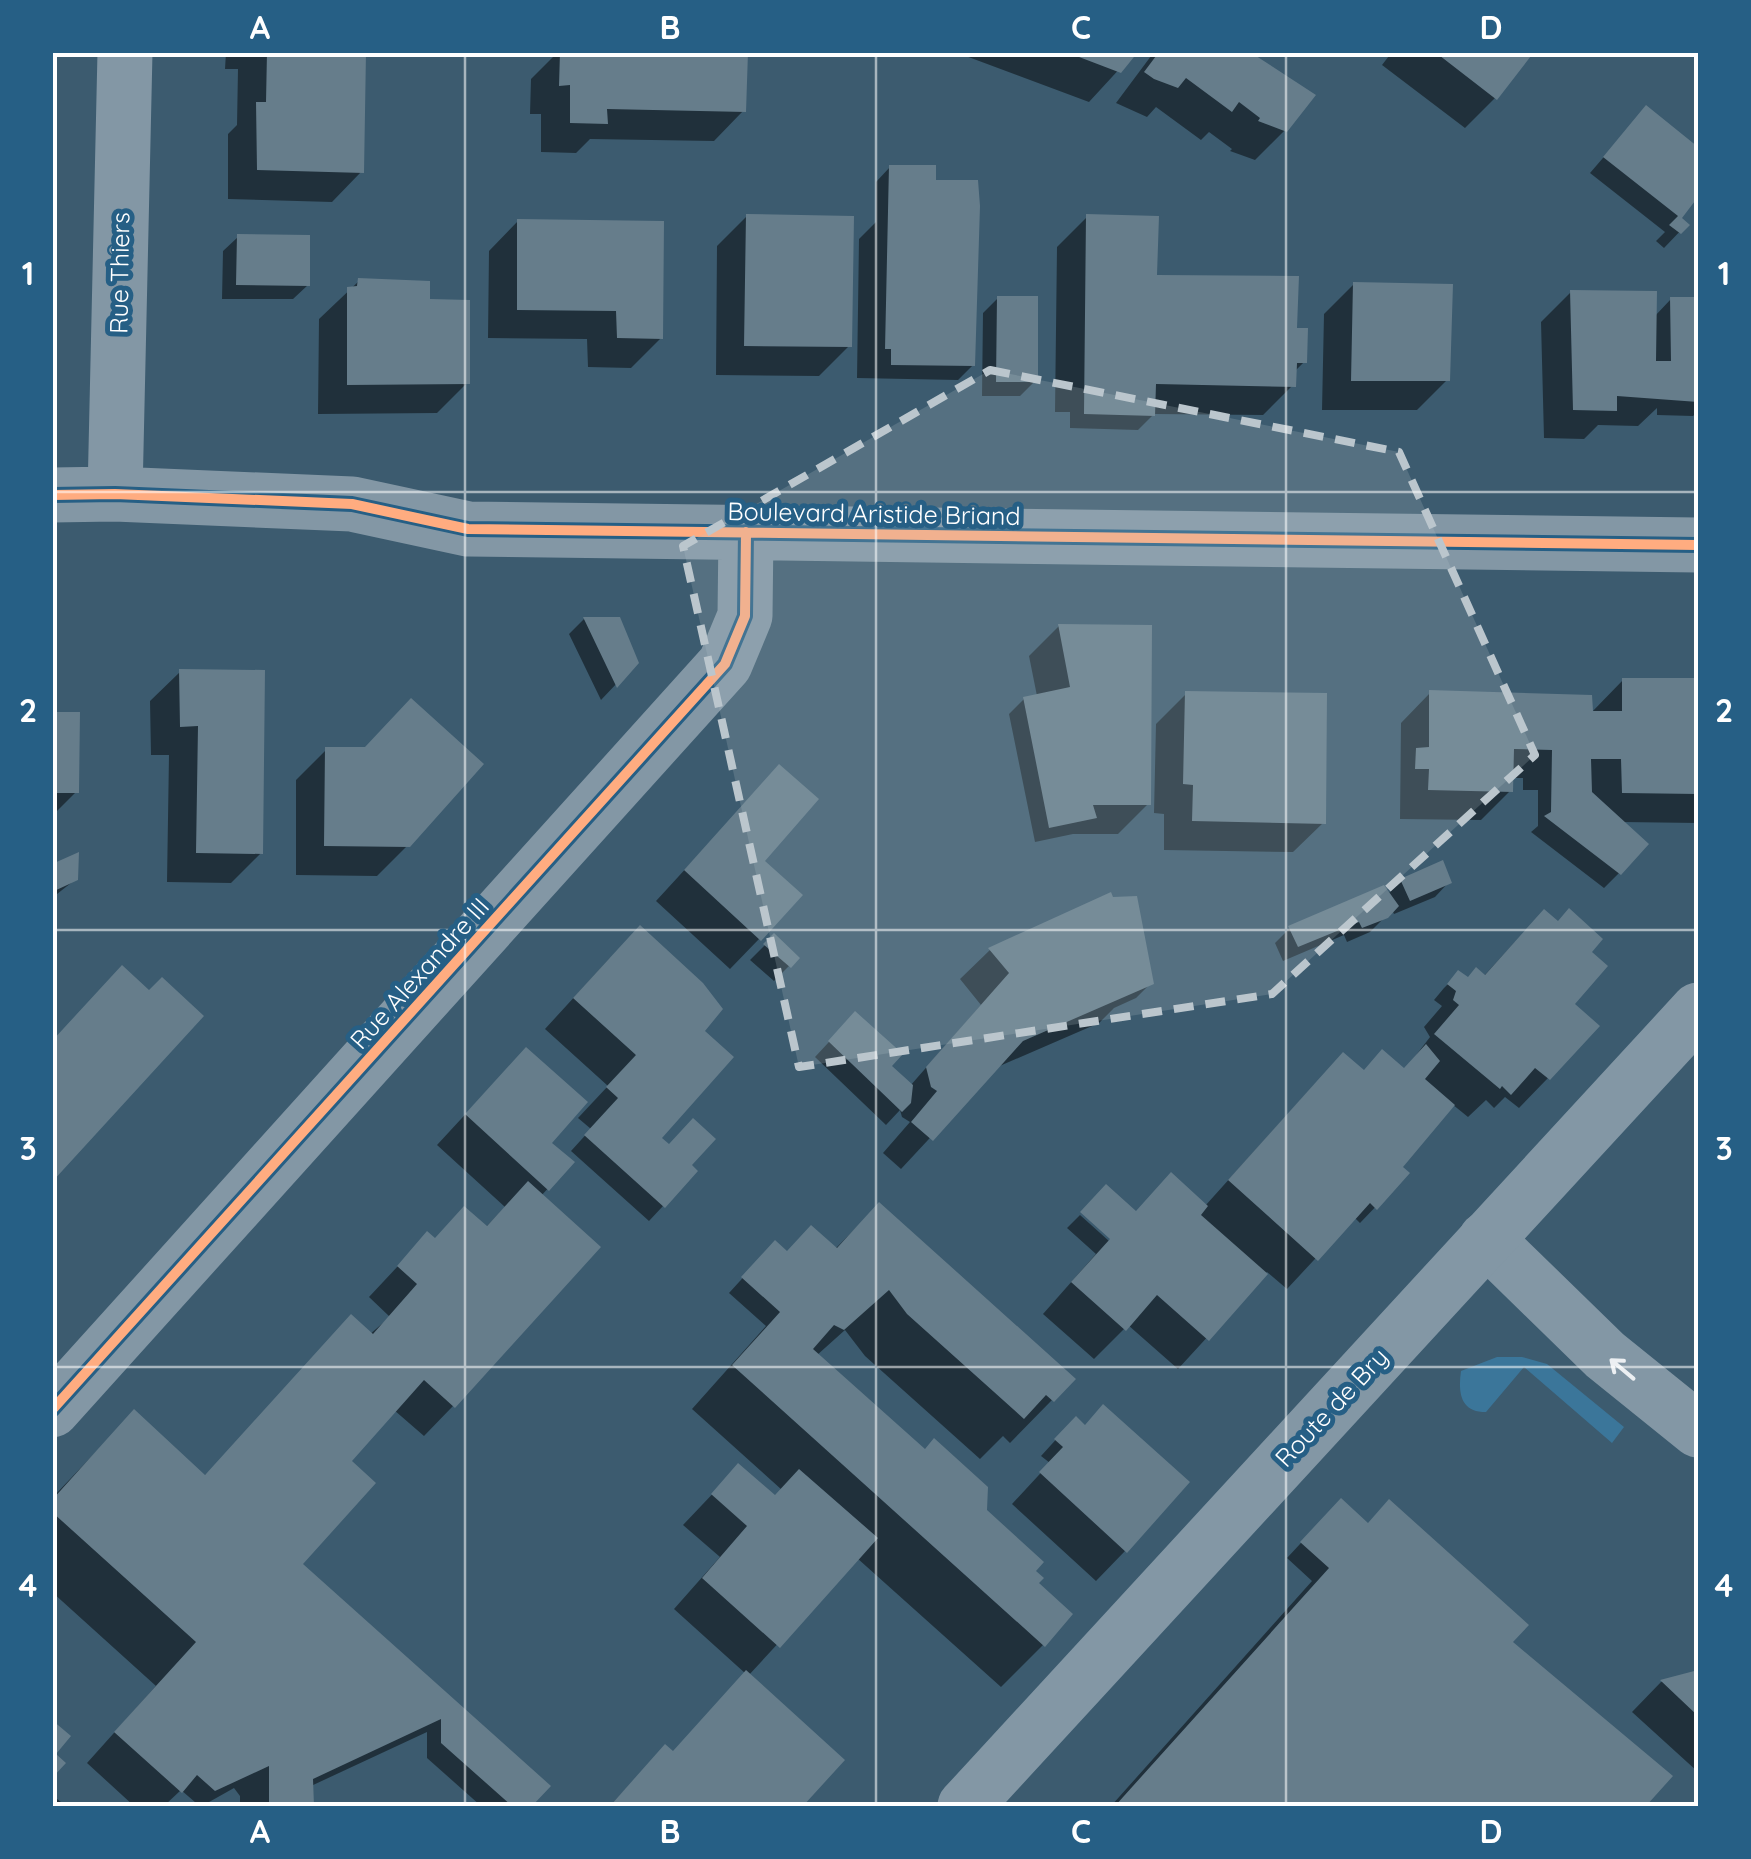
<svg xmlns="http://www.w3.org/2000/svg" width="1751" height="1859" font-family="Quicksand,sans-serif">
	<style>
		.green { fill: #3b769a }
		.shadow { fill: #0007 }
		.building { fill: #667d8b }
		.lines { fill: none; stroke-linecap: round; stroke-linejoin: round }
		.minor { stroke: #8397a5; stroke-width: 55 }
		.tertiary { stroke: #8397a5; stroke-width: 55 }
		.cycleway-casing { stroke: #265f85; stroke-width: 16 }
		.cycleway { stroke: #ffac80; stroke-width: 10 }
		.oneway { stroke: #eceff2 }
		.marked { fill: #bbc6cd; fill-opacity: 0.2; stroke: #bbc6cd; stroke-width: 8; stroke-dasharray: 20 12; stroke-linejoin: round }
		.grid { fill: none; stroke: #fff; stroke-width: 2.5; stroke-opacity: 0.55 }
		.labels { text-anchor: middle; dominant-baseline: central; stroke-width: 10; stroke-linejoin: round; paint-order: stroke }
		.street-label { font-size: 25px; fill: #fff; stroke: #265f85 }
		.neatline { fill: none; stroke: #fff; stroke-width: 4 }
		.grid-label { font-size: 32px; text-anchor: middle; font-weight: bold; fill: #fff }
	</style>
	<rect width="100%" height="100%" fill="#3c5b6f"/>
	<!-- green -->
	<path class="green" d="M1497,1357H1522L1547,1364L1624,1427L1612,1443L1524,1367L1486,1412C1460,1412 1458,1392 1461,1371Z"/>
	<!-- shadow -->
	<path class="shadow" d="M226,52H367L364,55L361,172L332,202L228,199V134L237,125L238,69H225Z
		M558,52H745L743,111L714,141L590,139L576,153L541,152V114H530L531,79Z
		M955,52H1135L1089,102Z
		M1154,52H1246L1285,130L1255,160L1230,151L1232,149L1209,132L1201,140L1156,107L1147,117L1116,103Z
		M1392,52H1531L1495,98L1465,128L1382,65Z
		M1646,108L1698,150V193L1678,219L1686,225L1664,248L1656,241L1665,232L1590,173Z
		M890,167L973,365L958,380L857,378L859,239L876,222V182Z
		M746,217L849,346L819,376L716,375L717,246Z
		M1087,217L1155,277L1294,330L1304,362L1294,372L1293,385L1263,415L1154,414L1138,430L1070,428V412H1055L1057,247Z
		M518,221L661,338L631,368L588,367L587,339L488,338L489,251Z
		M238,237L308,285L293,299H222L223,251Z
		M359,281L427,302L467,383L437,413L318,414L319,319Z
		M1354,284L1447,380L1417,410H1322L1324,314Z
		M1571,292L1654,317L1671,299H1698V411L1693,416L1657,415V408L1638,426L1598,425L1584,439L1544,438L1541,322Z
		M998,298L1035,381L1020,396H982L983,313Z
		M584,619L618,620L637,662L601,700L569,634Z
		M1059,626L1148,804L1118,834H1073L1035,842L1009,714L1024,699L1037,696L1029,656Z
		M180,672L261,853L231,883L167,882L169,755H151L150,701Z
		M1623,680L1698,681V823L1621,822L1619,873L1604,888L1531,832L1538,826V790H1523V778H1511V790L1481,820L1400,819L1401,723L1430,693L1590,714Z
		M1186,694L1323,823L1293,852L1164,850V814L1154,813L1156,724Z
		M52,714L76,792L52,816Z
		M326,750L408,845L377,876L296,875V780Z
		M779,767L761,861L759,939L730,969L656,901Z
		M52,867L76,879L52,898Z
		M1401,881L1449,882L1435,897L1394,914L1392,910L1370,932L1347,942L1344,935L1283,961L1275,943L1290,928L1388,894Z
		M774,936L797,958L774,981L750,960Z
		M1515,942L1589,952L1548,1078L1519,1108L1505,1097L1494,1108L1486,1100L1468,1117L1452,1104L1380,1188L1407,1174L1360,1223L1354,1217L1287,1289L1267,1272L1178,1369L1128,1325L1094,1359L1043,1314L1096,1254L1067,1228L1080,1215L1109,1241L1171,1175L1205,1206L1314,1085L1363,1073L1404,1071L1430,1037L1424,1027L1442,1006L1434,1000L1444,988L1459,973L1467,980L1483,977Z
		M990,950L1151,983L1136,998L1114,1008L1099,1023L995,1068L901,1169L883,1153L910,1122L902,1117L900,1110L886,1125L815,1057L841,1029L910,1086L981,1005L960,979Z
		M610,958L658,1138L688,1165L663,1206L649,1221L571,1151L591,1129L578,1118L608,1086L545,1029Z
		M497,1080L549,1143L571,1163L541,1196L453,1406L424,1436L394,1410L348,1461L300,1563L547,1786L529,1806H481L427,1758V1732L311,1786L312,1806H240V1796L234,1788L202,1806H189L196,1803L181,1790L164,1806H134L87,1763L156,1686L52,1592V1498L134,1412L204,1476L390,1317L369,1297L427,1235L434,1240L485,1228L505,1207L437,1145Z
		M879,1205L1052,1400L1010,1443L1003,1436L980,1459L865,1356L845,1330L816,1356L967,1527L1032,1571L1043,1645L1001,1687L857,1558L748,1676L841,1761L800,1806H610L636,1778L672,1753L746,1674L674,1609L720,1557L683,1525L739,1466L774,1498L782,1490L692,1409L766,1326L729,1293L760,1259L835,1249Z
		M1084,1427L1125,1551L1096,1581L1012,1504L1050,1463L1041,1456L1061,1434Z
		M1326,1516L1509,1642L1670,1776L1643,1806H1111L1312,1581L1287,1558Z
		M1698,1672V1772L1632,1712L1661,1682Z
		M52,1795L66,1806H52Z"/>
	<!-- building -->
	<path class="building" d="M267,52H366L364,173L257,170L256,102H266Z
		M560,52H748L746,112L607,109L608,124L570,123V85L559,86Z
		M1066,52H1138L1121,73Z
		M1159,52H1250L1316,95L1287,132L1258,121L1260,118L1239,102L1232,112L1186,78L1178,88L1154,79L1144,72Z
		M1435,52H1534L1497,100Z
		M1646,105L1698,147V197L1682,218L1690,225L1681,234L1669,225L1678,216L1603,157Z
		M889,165H936V180H978L980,206L975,366L891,365V349H885Z
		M746,214L854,216L852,347L744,346Z
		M1086,214L1159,216L1157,275L1299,276L1297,328H1308L1307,363H1297L1296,387L1156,384L1155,416L1084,414Z
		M517,219L664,221L663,339L617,338L616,311L517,310Z
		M237,234L310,235V286L236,285Z
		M358,278L430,281V299L470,300V384L347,385V287L357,286Z
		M1353,282L1453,284L1450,381H1351Z
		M1570,290L1657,291L1656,361H1671L1670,297H1698V402L1617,396V411L1573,410Z
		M997,296H1038V382H996Z
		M583,617H620L639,663L617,688Z
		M1058,624L1152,625L1151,805H1093L1097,818L1049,828L1023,697L1070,687Z
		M179,669L265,670L263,854L196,853L198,726L180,727Z
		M1622,678H1698V794L1622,793L1621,759H1591L1592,792L1649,844L1621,875L1544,816L1551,812L1552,750L1514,749L1513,792L1428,790L1429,769H1415L1416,748L1429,747V690L1592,695L1593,711H1622Z
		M1185,691L1327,693L1326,824L1192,821L1193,785L1183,784Z
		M411,698L484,764L410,847L324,846L325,747H365Z
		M52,712H80L79,793H52Z
		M779,764L819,799L765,861L803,895L761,941L684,870Z
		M79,852L78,880L52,892V864Z
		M1443,860L1452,883L1410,901L1400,879Z
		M1384,885L1399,906L1388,918L1362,928L1359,922L1298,947L1288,926Z
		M1111,892L1113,897L1137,896L1154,984L1023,1041L933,1141L911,1122L937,1091L931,1087L926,1067L1009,973L988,948Z
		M1569,908L1603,939L1592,952L1608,966L1575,1004L1600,1026L1550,1080L1535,1068L1511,1095L1502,1086L1500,1089L1434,1034L1459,1005L1453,1000L1456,991L1447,984L1458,970L1468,977L1476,967L1485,975L1544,909L1558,921Z
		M640,925L703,983L723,1009L705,1031L734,1057L662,1138L669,1144L693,1118L716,1139L692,1165L698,1171L665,1208L584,1135L618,1098L606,1087L636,1055L573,998Z
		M774,933L800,958L791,968L763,944Z
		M122,965L149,990L162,977L204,1016L52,1182V1041Z
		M855,1011L903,1054L892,1066L913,1085L911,1103L902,1112L828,1041Z
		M1426,1044L1440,1061L1425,1079L1455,1105L1403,1167L1410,1173L1377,1210L1370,1203L1318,1261L1228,1180L1343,1052L1364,1070L1382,1049L1404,1068Z
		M526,1047L588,1102L552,1143L575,1162L549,1191L465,1114Z
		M1171,1172L1208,1206L1201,1215L1268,1274L1209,1341L1157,1295L1126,1331L1071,1282L1110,1239L1080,1212L1106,1184L1136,1211Z
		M528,1181L601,1247L455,1408L424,1380L352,1461L376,1483L303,1564L551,1786L532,1806H512L441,1743V1719L313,1779L314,1806H269V1766L215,1791L197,1775L182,1793L114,1732L196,1642L52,1512V1500L134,1409L205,1475L351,1314L373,1334L417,1284L397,1266L427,1231L435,1238L464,1206L487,1226Z
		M879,1202L1076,1379L1054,1402L1046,1395L1024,1419L907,1314L889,1290L844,1330L834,1325L813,1349L925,1449L934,1438L988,1487L987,1510L1044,1562L1036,1571L1044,1578L1039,1583L1073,1614L1045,1647L732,1365L780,1312L741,1277L775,1240L787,1251L811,1225L837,1248Z
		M1103,1404L1190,1482L1127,1553L1039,1472L1063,1447L1054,1439L1076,1416L1085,1425Z
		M738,1463L775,1495L799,1469L878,1538L780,1648L702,1578L747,1526L711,1494Z
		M1341,1498L1368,1523L1389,1499L1529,1625L1513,1642L1673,1776L1646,1806H1115L1329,1568L1300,1542Z
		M746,1670L845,1760L803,1806H610L665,1744L673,1751Z
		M1698,1670V1716L1660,1680Z
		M52,1720L71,1736L56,1754L66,1763L52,1778Z"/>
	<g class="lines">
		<!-- minor -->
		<path class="minor" d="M115,494L125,52
			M52,495L115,494L352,504L468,529L1698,545
			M1486,1239L1605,1355L1698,1430
			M52,1410L725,664L745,616L746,532"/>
		<!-- tertiary -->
		<path class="tertiary" d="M965,1806L1698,1010"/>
		<!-- cycleway casing -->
		<g class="cycleway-casing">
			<path id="cycleway" d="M52,495L115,494L352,504L468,529L1698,545
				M52,1410L725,664L745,616L746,532"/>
		</g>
		<!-- cycleway -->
		<use href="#cycleway" class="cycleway"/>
	</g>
	<!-- one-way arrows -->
	<defs><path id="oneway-shaft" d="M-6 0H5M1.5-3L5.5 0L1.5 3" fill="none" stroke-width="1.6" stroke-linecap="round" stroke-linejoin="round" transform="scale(2.5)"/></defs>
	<use class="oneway" href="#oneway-shaft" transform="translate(1622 1369) rotate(-140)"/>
	<!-- marked area -->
	<path class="marked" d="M990,370L1399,452L1535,755L1272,994L799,1067L683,546Z"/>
	<!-- grid -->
	<path class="grid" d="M465,52V1806M876,52V1806M1286,52V1806M52,492H1698M52,930H1698M52,1367H1698"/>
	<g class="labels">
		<!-- street labels -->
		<g class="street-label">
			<text transform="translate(119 273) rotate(-89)">Rue Thiers</text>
			<text transform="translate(874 513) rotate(1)">Boulevard Aristide Briand</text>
			<text transform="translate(419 973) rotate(-48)">Rue Alexandre III</text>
			<text transform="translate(1331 1407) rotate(-47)">Route de Bry</text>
		</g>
	</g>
	<!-- border -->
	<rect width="1751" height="1859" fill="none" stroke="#265f85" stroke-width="110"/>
	<rect x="55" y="55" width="1641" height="1749" class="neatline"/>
	<g class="grid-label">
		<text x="260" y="39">A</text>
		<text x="670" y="39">B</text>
		<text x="1081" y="39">C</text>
		<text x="1491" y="39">D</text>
		<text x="28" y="285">1</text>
		<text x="1724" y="285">1</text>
		<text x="28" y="722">2</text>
		<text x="1724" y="722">2</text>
		<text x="28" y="1160">3</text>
		<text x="1724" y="1160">3</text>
		<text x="28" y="1597">4</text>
		<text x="1724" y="1597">4</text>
		<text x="260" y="1843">A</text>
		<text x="670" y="1843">B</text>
		<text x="1081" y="1843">C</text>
		<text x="1491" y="1843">D</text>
	</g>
</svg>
